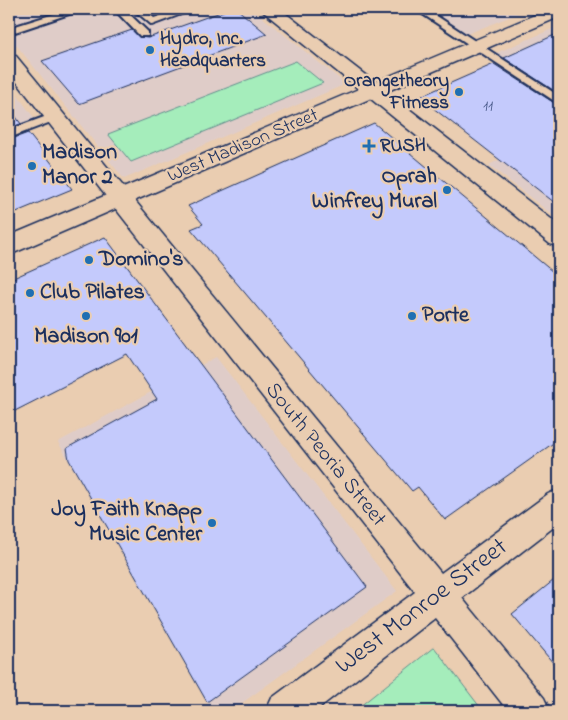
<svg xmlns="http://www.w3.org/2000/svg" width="568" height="720" font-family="'Indie Flower',sans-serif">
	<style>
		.built { fill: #dfccc8 }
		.green { fill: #a5edbb; stroke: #608e8c }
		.building { fill: #c4cafc; stroke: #1b2f5e }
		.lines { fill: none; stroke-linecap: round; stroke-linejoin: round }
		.lane-casing { stroke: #1b2f5e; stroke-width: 4 }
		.street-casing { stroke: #1b2f5e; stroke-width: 3 }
		.secondary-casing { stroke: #1b2f5e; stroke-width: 3 }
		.lane { fill: #eacdb1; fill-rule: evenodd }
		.street { fill: #eacdb1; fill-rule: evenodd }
		.secondary { fill: #eacdb1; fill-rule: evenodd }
		.poi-dot { fill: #1f6fb2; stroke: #eacdb1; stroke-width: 2 }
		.labels { text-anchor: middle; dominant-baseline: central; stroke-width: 4.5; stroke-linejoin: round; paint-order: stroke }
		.far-number-label { font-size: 16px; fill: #455686 }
		.far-poi-label { font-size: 19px; font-weight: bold; fill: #1b2f5e; stroke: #eacdb1; text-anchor: start }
		.far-street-label { font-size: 19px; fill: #1b2f5e; stroke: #eacdb1 }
		.poi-label { font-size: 22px; font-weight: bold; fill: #1b2f5e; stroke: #eacdb1; text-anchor: start }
		.street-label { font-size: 22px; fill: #1b2f5e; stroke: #eacdb1 }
		.near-street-label { font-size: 26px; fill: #1b2f5e; stroke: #eacdb1 }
	</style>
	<rect width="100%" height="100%" fill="#eacdb1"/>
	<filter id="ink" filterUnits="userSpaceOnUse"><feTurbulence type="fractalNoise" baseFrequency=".02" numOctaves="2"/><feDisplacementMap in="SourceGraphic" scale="10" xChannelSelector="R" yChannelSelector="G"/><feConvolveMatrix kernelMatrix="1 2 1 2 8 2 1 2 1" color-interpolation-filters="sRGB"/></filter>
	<g filter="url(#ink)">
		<!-- built -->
		<path class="built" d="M9,9H252L346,84L124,179L9,36Z
			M420,9H529L462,36Z
			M559,26V105L487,57Z
			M9,84L38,123L9,134Z
			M559,128V220L489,165Z
			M216,357L397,591L231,711H212L58,442Z"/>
		<!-- green -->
		<path class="green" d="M296,61L323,83L131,162L108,134Z
			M434,647L483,711H354Z"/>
		<!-- building -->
		<path class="building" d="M229,9H237L267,34L79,104L42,61L132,30L139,37L148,38Z
			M559,33V94L504,58Z
			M494,64L559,106V206L419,97Z
			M9,107L21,124L9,128Z
			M374,123L559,277V439L445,520L418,487L412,491L191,229L203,224L188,206Z
			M28,133L72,189L9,215V140Z
			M105,237L367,587L207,702L69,460L67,448L157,399L127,354L9,414V280Z
			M559,576V670L512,614Z"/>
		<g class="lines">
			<!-- lane casing -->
			<g class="lane-casing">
				<path id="lane" d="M70,9H84L9,34V28Z
					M114,9H124L148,32V36H140Z
					M133,9H143L154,18L181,9H195L152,25Z
					M415,9H426L559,96V104Z
					M55,113L59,115V119L9,138V130Z"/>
			</g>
			<!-- street casing -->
			<g class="street-casing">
				<path id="street" d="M260,9H280L559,225V247L550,244Z
					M9,54L16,56L441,573L548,494L559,489V523L462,598L544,698L550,711H508L435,618L315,711H266L272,698L415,592L9,72Z"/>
			</g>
			<!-- secondary casing -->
			<g class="secondary-casing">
				<path id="secondary" d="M549,9H559V17L9,255V236Z"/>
			</g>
			<!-- lane -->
			<use href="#lane" class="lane"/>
			<!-- street -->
			<use href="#street" class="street"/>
			<!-- secondary -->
			<use href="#secondary" class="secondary"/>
		</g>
	</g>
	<!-- markers -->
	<g class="poi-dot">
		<circle cx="150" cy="50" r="5"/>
		<circle cx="459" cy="92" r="5"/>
		<path d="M366.5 138.5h5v5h5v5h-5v5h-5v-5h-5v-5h5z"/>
		<circle cx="32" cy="166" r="5"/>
		<circle cx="447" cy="190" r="5"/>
		<circle cx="89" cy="260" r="5"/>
		<circle cx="30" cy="293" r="5"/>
		<circle cx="86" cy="316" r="5"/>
		<circle cx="412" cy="316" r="5"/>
		<circle cx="212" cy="523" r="5"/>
	</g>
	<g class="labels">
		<!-- far-number labels -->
		<g class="far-number-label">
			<text x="488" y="106">11</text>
		</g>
		<!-- far-poi labels -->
		<g class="far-poi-label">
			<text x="160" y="39">Hydro, Inc.<tspan x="160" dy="22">Headquarters</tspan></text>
			<text x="449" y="81" text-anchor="end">Orangetheory<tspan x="449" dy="22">Fitness</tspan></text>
			<text x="380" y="146">RUSH</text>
		</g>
		<!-- far-street labels -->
		<g class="far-street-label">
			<text transform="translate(243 146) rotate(-23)">West Madison Street</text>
		</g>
		<!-- poi labels -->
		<g class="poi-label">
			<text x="42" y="153">Madison<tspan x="42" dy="25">Manor 2</tspan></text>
			<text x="437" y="177" text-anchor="end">Oprah<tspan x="437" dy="25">Winfrey Mural</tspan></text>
			<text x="99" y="260">Domino's</text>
			<text x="40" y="293">Club Pilates</text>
			<text x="422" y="316">Porte</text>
			<text x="86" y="337" text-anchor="middle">Madison 901</text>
			<text x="202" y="510" text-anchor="end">Joy Faith Knapp<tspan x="202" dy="25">Music Center</tspan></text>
		</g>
		<!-- street labels -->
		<g class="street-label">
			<text transform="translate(325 455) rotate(51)">South Peoria Street</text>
		</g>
		<!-- near-street labels -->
		<g class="near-street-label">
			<text transform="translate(422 607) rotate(-37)">West Monroe Street</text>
		</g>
	</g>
	<!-- margin -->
	<rect width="568" height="720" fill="none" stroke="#eacdb1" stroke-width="30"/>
	<rect x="15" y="15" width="538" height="690" fill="none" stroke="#1b2f5e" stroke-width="2" filter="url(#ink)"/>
</svg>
